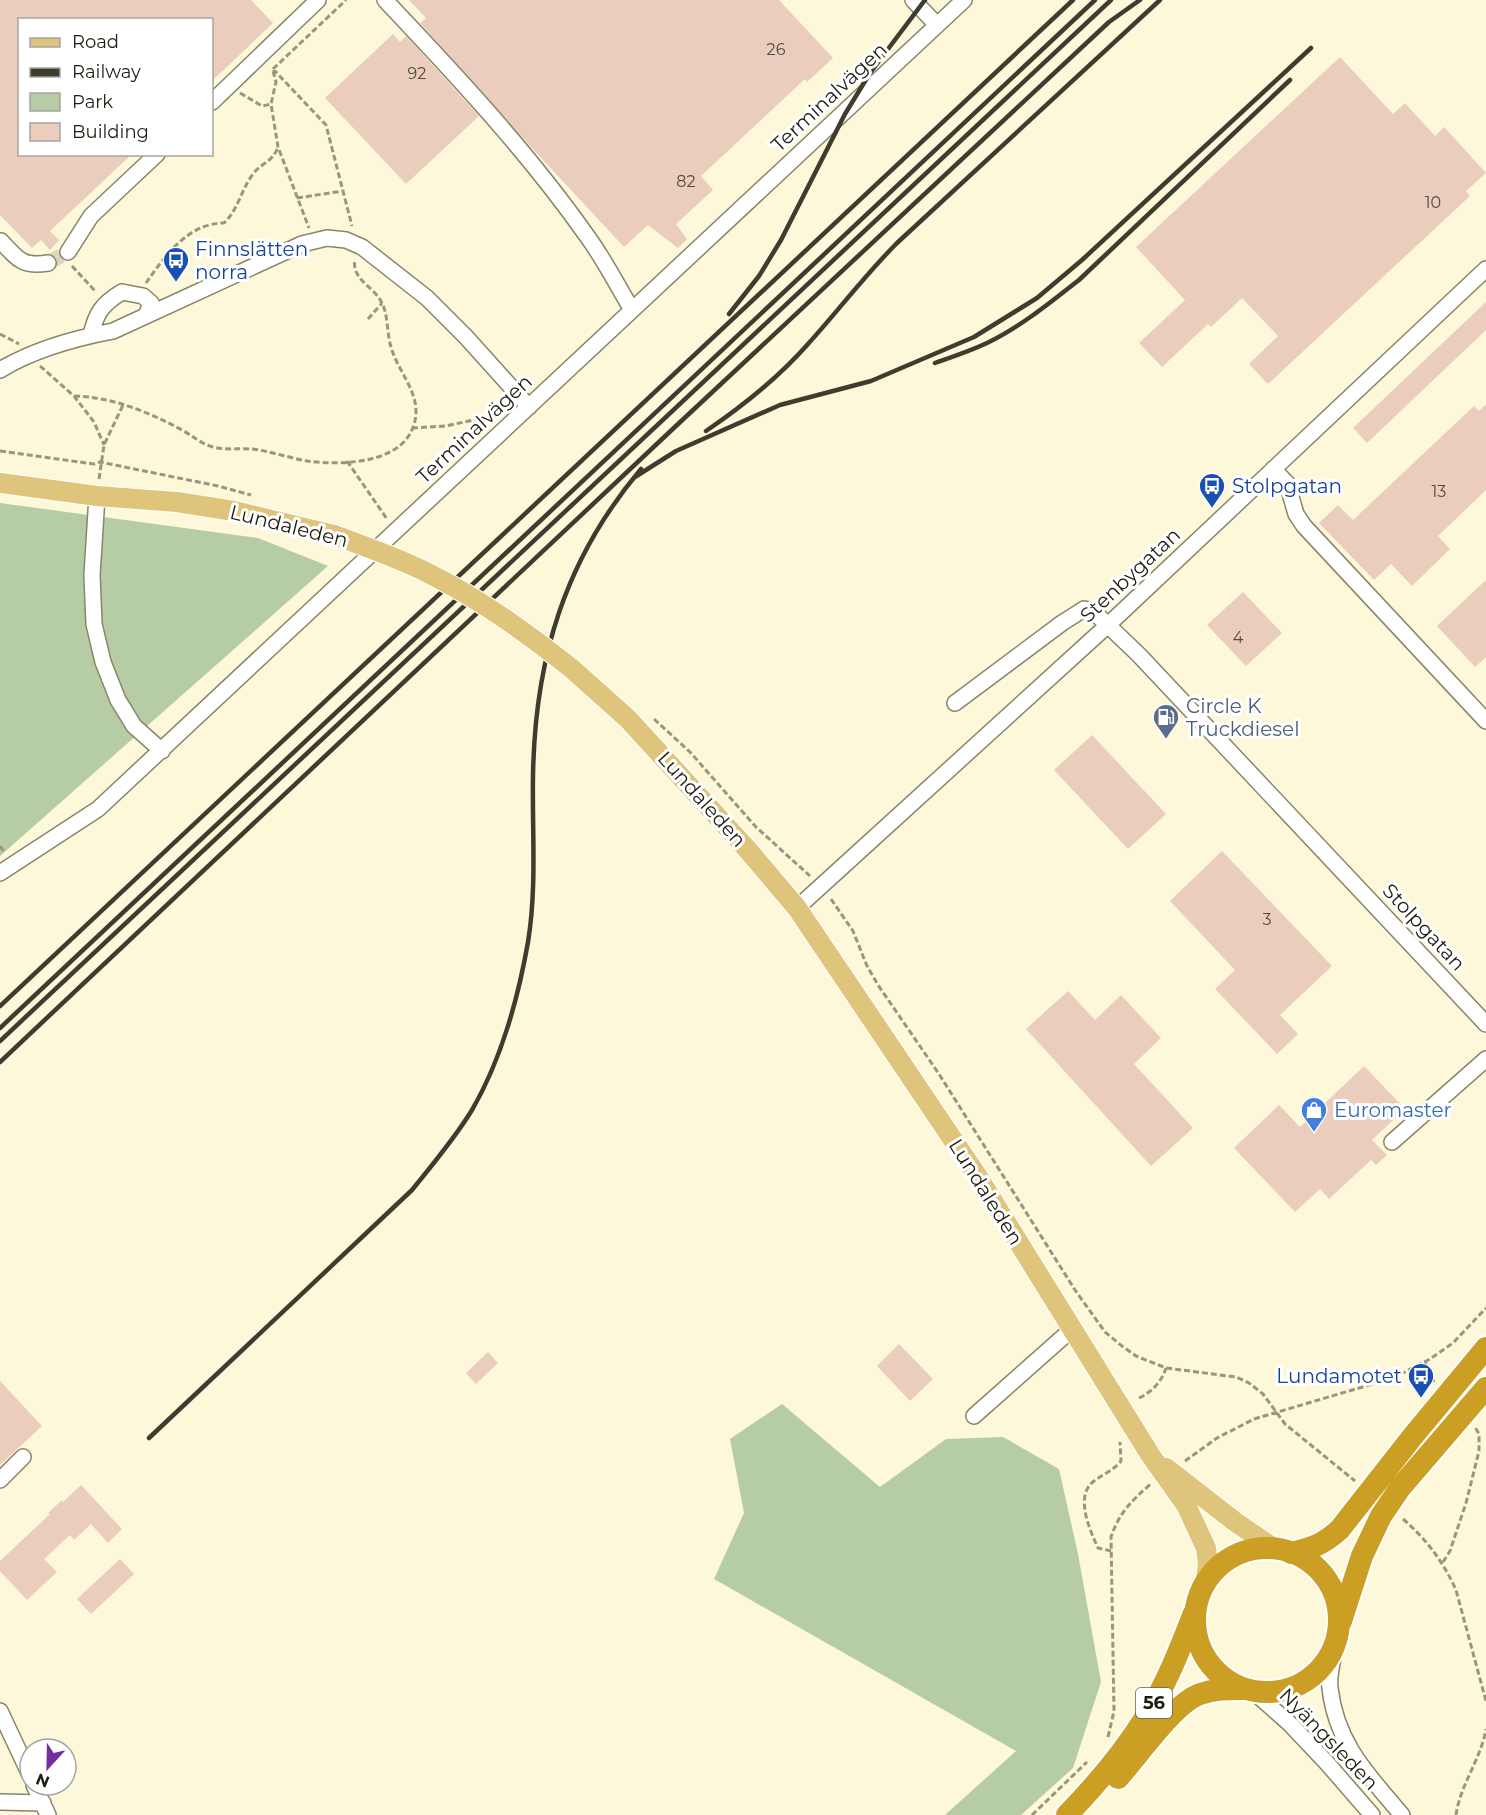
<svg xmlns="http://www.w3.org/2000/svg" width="1486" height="1815" font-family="Montserrat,sans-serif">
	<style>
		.green { fill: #b5cca4 }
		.building { fill: #eacdbc }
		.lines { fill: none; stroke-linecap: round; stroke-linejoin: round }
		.minor-tunnel { stroke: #dcd7bc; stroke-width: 15; stroke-dasharray: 15 8; stroke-linecap: butt }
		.minor-casing { stroke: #8a856a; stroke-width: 18 }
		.major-casing { stroke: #fff; stroke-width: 22 }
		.highway-casing { stroke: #fff; stroke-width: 26 }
		.path { stroke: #999680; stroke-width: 3; stroke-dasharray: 6 3; stroke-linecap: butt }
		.minor { stroke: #fff; stroke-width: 15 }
		.major { stroke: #dfc57c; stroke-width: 20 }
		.highway { stroke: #ca9f24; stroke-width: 22 }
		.rail { stroke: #3e3c2e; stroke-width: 4.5 }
		.major-bridge-casing { stroke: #fff; stroke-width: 22; stroke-linecap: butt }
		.major-bridge { stroke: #dfc57c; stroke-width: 20 }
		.labels { text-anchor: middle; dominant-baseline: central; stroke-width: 6; stroke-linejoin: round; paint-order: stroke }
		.number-label { font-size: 16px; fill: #524a3d }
		.shield { fill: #fff; stroke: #63625a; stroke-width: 1.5 }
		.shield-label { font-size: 18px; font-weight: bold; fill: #201e13 }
		.street-label { font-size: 20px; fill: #201e13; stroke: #fff }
		.transit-label { font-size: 20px; fill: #164399; stroke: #fff; text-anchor: start }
		.service-label { font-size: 20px; fill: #4e5e75; stroke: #fff; text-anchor: start }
		.shop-label { font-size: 20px; fill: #366cbe; stroke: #fff; text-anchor: start }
	</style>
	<rect width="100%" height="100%" fill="#fdf8da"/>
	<!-- green -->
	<path class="green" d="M0,503L258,538L328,566L0,856Z
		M782,1404L880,1487L946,1439L1003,1437L1059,1469L1078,1554L1101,1682L1073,1768L1021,1815H945L1016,1751L714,1579L744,1513L730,1439Z"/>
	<!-- building -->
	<path class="building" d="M0,0H251L273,23L212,81V20H20V154H132L50,231L59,240L50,250L41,240L32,248L0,215Z
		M409,0H779L833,58L807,82L805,79L701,176L713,190L676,224L687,239L678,248L648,225L624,247L531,147L420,23L426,18Z
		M393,34L400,42L406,36L479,116L406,184L325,98Z
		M1340,57L1393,114L1405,103L1435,136L1444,127L1486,173L1466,191L1470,196L1268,384L1249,364L1278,336L1242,298L1211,327L1208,324L1162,367L1139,343L1185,300L1136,247Z
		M1486,302V330L1367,443L1353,428Z
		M1486,404V490L1438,536L1450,549L1412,586L1391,564L1374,580L1319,523L1338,505L1353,520L1474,406L1479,411Z
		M1486,580V657L1475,667L1437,626Z
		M1243,592L1282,633L1246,666L1207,625Z
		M1092,735L1166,814L1128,849L1054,770Z
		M1222,851L1332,966L1280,1015L1298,1034L1277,1054L1215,989L1235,970L1170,901Z
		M1068,991L1095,1020L1121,995L1161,1038L1134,1064L1193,1128L1151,1166L1026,1029Z
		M1364,1066L1405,1109L1372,1140L1387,1155L1376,1165L1371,1160L1329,1199L1320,1189L1295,1212L1234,1148L1279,1105L1300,1127Z
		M899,1344L933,1379L910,1401L877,1366Z
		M488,1352L498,1363L476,1384L466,1373Z
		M0,1381L42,1426L0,1465Z
		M81,1485L122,1529L108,1543L91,1524L74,1540L70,1535L44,1559L57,1572L27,1600L0,1571V1561L50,1514L48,1513L62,1500L63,1502Z
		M120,1559L134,1574L91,1614L77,1599Z"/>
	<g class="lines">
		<!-- minor-tunnel -->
		<path class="minor-tunnel" d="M48,263L68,252"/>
		<!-- minor casing -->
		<g class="minor-casing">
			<path id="minor" d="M385,0C456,75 527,151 587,236C604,259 617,285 632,310
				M913,0L937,25
				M212,102L318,0
				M1,241C18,260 23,267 48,263
				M68,252L91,216L157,154
				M91,335C96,313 102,304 122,292L143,296L151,303L146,316
				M0,370C33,350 76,338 113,331L302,244L327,238L346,240L362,247L427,298L466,337L529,407
				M1273,469L1287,483L1296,514L1304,526L1486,721
				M97,496L92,575L94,624L103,662L118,700L134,726L162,751
				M955,703L1062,623L1084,609L1093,611L1139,655L1486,1024
				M0,873L98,809L964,0
				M797,908L1109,624L1486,269
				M1392,1142L1486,1059
				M974,1416L1071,1330
				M0,1480L23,1457
				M1336,1642C1334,1657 1328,1674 1330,1688C1336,1743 1368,1775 1402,1815
				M1254,1692L1290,1724L1326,1762L1372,1815
				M0,1711L30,1775
				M34,1785L48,1815
				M0,1802L43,1803"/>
		</g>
		<!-- major casing -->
		<g class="major-casing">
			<path id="major" d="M0,483L97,496L177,502L234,511L334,535
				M571,668L628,719L747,849L797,908L978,1177L1151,1456L1186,1505L1206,1548L1208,1565L1206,1579
				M1166,1468L1234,1521L1272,1547"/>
		</g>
		<!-- highway casing -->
		<g class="highway-casing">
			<path id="highway" d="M1195 1620a72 72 0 1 1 144 0a72 72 0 1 1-144 0Z
				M1291,1553C1313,1548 1324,1544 1340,1529L1413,1436L1486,1348
				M1341,1621L1362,1556L1381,1516L1400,1488L1486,1388
				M1118,1778C1139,1755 1173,1704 1200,1694C1214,1689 1227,1689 1242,1689
				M1067,1815C1096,1785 1123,1753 1145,1718C1166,1685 1180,1649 1194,1613"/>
		</g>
		<!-- path -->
		<path class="path" d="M273,69L326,125L352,226
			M273,69L346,0
			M273,71L276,82L271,104L278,147L309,228
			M240,93L262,106L271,104
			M297,198L343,191
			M72,266L96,292
			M146,283C165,256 188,223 224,223C238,210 241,190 253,174C262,162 272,163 278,147
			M368,319L382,303
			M0,334L19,344
			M40,366L74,396L94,422L104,445
			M74,396C112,397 149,412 182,430C193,436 201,444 213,447C228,451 244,447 259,450C275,453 291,458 307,461C345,466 416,464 416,410C415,387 397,369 391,347C387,335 388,314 382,303C374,286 351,280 355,259
			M412,428L446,426L496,415
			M0,451L94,464L100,462L218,486L251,495
			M347,461L387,519
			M99,479L104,445L123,405
			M654,719L690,752L756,827L810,876
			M0,846L5,853
			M831,899L853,931L867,966L878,985L939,1074L1075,1290L1105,1332L1122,1346L1136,1356L1166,1368L1236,1377L1249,1383L1263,1394L1285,1424L1355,1481
			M1425,1362L1434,1382
			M1139,1398C1152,1392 1162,1381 1166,1368
			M1185,1461L1217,1438L1254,1419L1393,1378L1430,1359L1453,1343L1486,1308
			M1403,1519C1426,1539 1443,1561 1456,1590L1486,1701
			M1111,1551L1098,1548C1090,1530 1074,1496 1094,1481C1103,1474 1113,1471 1121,1461L1120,1442
			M1443,1562L1450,1551L1466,1503L1479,1451V1434L1475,1427
			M1108,1737L1114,1711L1111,1537C1119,1513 1132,1500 1152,1483
			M1032,1815L1087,1762
			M1456,1815C1460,1785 1481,1759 1486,1729"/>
		<!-- minor -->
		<use href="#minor" class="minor"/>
		<!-- major -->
		<use href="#major" class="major"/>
		<!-- highway -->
		<use href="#highway" class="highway"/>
		<!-- rail -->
		<path class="rail" d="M729,314L759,276L781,240L845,114L870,73L925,0
			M935,363C952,357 970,351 987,343C1020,327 1050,303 1079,280L1290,80
			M706,431C743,406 778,378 808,344C838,311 865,275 897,243L1160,0
			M635,477L676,451L780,405L871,381L974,337L1037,298L1082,260L1311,48
			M0,1006L1073,0
			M0,1028L1095,0
			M0,1041L1111,0
			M0,1062L677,425L1109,22L1140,0
			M149,1438L412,1190C433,1164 455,1138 472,1110C501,1060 518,999 528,942C537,887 532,831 533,775C535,658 565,559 641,469"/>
		<!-- major-bridge casing -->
		<g class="major-bridge-casing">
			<path id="major-bridge" d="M334,535C364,546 395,557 424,571C477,597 526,632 571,668"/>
		</g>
		<!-- major-bridge -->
		<use href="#major-bridge" class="major-bridge"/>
	</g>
	<!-- icons -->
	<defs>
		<g id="bus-pin" transform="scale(1.35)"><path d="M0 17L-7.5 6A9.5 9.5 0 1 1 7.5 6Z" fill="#1a4fb4" stroke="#fff"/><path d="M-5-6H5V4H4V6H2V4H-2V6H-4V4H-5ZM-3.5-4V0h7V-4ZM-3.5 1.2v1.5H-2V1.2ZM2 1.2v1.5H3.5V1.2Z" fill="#fff"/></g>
		<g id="fuel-pin" transform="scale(1.35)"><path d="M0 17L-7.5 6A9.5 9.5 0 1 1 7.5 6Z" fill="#5c6f8a" stroke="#fff"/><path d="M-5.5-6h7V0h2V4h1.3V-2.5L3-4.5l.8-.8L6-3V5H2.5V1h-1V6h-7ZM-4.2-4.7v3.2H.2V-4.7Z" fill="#fff"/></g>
		<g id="shop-pin" transform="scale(1.35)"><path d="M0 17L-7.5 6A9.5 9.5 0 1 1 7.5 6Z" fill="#3f7fe0" stroke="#fff"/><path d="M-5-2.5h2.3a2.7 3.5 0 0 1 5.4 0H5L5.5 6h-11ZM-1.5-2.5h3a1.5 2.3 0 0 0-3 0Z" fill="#fff"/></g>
	</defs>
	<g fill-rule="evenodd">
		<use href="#bus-pin" x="176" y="260"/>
		<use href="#bus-pin" x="1212" y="486"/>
		<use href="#fuel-pin" x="1166" y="717"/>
		<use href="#shop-pin" x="1314" y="1110"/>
		<use href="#bus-pin" x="1421" y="1376"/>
	</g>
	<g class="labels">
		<!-- number labels -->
		<g class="number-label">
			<text x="776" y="49">26</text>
			<text x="417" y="73">92</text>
			<text x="686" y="181">82</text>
			<text x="1433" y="202">10</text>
			<text x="1439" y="491">13</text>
			<text x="1238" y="637">4</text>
			<text x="1267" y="919">3</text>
		</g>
		<!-- shield labels -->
		<rect class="shield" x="1136" y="1688" width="36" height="30" rx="4.5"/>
		<g class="shield-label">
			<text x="1154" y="1703">56</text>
		</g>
		<!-- street labels -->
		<g class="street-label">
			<text transform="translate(829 97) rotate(-43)">Terminalvägen</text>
			<text transform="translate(474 429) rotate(-43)">Terminalvägen</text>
			<text transform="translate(289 526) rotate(14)">Lundaleden</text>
			<text transform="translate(1130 575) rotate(-43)">Stenbygatan</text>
			<text transform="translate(702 799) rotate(48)">Lundaleden</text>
			<text transform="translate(1424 927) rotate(47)">Stolpgatan</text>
			<text transform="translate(986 1192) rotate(58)">Lundaleden</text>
			<text transform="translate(1329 1739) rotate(46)">Nyängsleden</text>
		</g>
		<!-- transit labels -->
		<g class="transit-label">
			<text x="195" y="249">Finnslätten<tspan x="195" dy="23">norra</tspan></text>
			<text x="1232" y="486">Stolpgatan</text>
			<text x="1402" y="1376" text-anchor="end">Lundamotet</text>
		</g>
		<!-- service labels -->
		<g class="service-label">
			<text x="1186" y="706">Circle K<tspan x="1186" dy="23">Truckdiesel</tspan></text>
		</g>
		<!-- shop labels -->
		<g class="shop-label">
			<text x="1334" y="1110">Euromaster</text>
		</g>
	</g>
	<!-- legend -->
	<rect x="18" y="18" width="195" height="138" fill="#ffffff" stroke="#a6a5a1" stroke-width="1.5"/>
	<rect x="30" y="38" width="30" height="9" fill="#dfc57c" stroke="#a6a5a1" stroke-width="1.5"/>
	<text x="72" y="48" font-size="18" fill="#201e13">Road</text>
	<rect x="30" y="68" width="30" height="9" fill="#3e3c2e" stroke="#a6a5a1" stroke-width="1.5"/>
	<text x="72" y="78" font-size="18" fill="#201e13">Railway</text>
	<rect x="30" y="93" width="30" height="18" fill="#b5cca4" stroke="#a6a5a1" stroke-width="1.5"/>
	<text x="72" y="108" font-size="18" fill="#201e13">Park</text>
	<rect x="30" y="123" width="30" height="18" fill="#eacdbc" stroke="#a6a5a1" stroke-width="1.5"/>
	<text x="72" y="138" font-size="18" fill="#201e13">Building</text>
	<!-- north arrow -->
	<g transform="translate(48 1767) rotate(202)"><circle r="28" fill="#ffffff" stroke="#a6a5a1" stroke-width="1.5"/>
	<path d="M0-4.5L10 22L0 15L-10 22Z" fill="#742da0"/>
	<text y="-9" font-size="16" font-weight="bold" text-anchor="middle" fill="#201e13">N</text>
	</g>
</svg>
